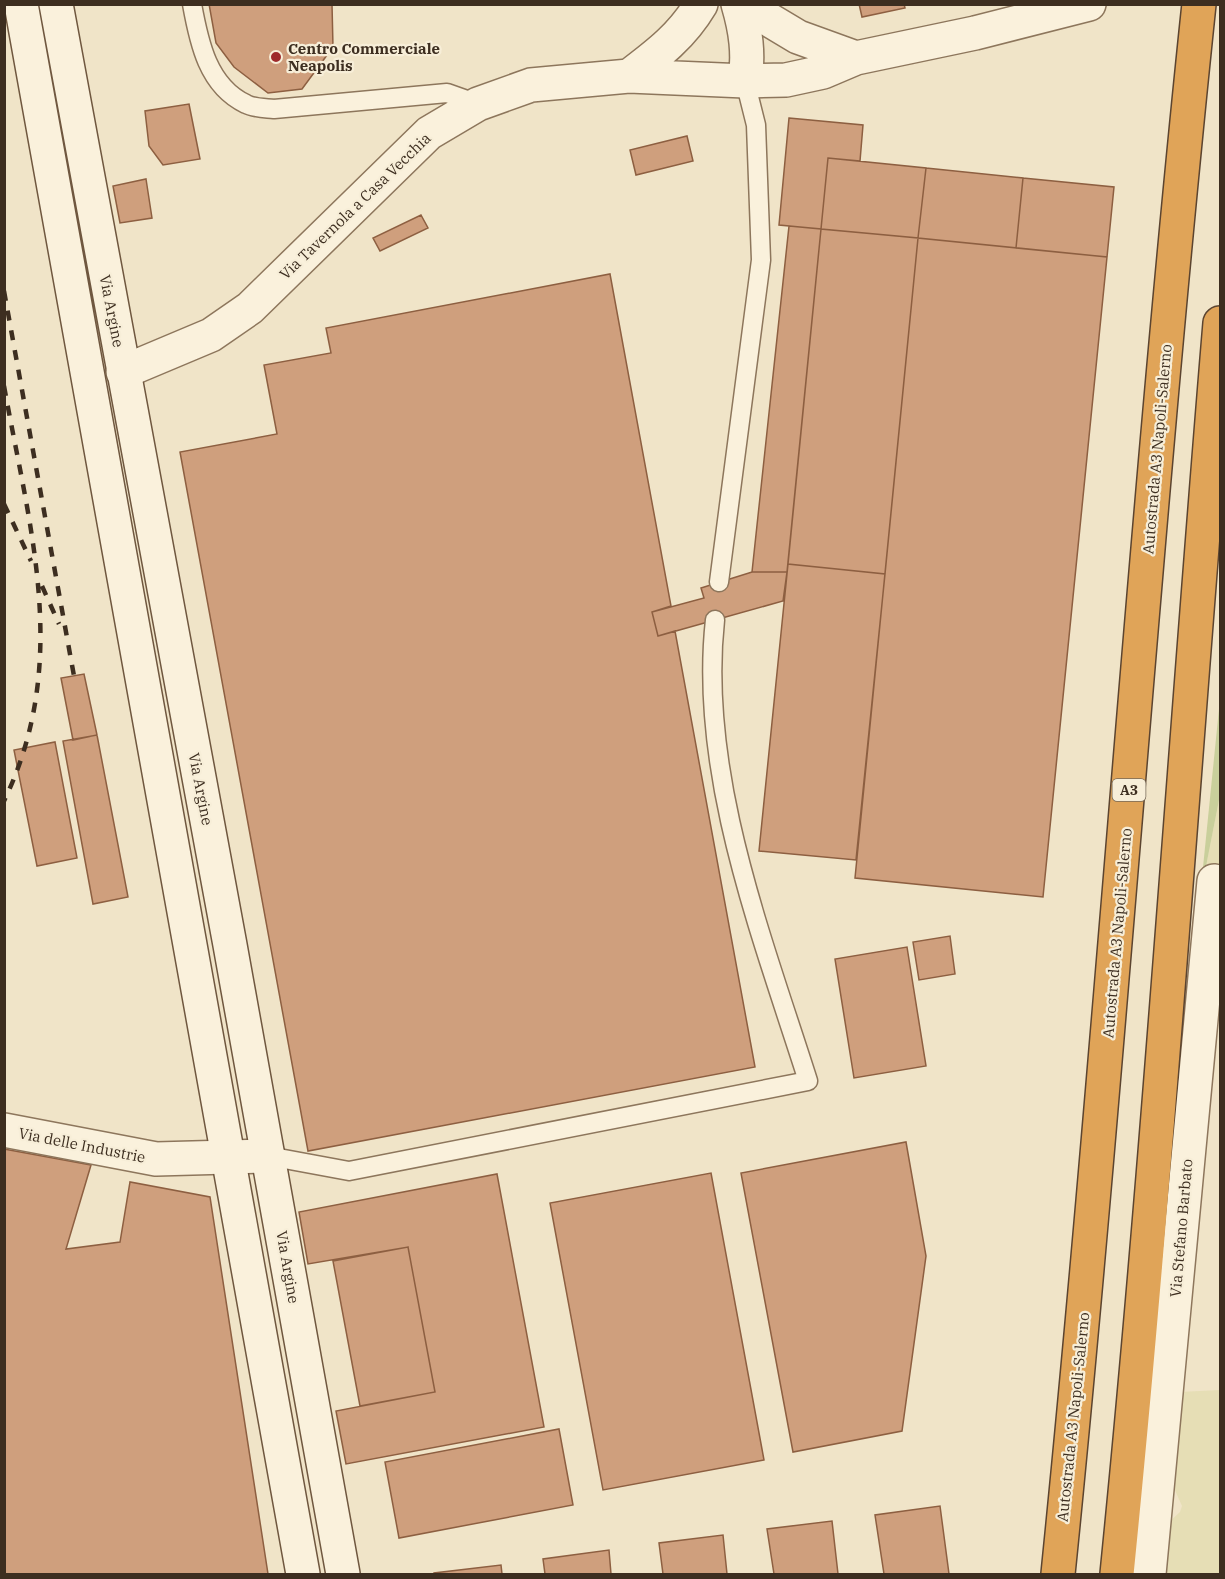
<svg xmlns="http://www.w3.org/2000/svg" width="1225" height="1579" font-family="'IBM Plex Serif',serif">
	<style>
		.farmland { fill: #e6deb5 }
		.green { fill: #c9cf9b }
		.building { fill: #cf9f7d; stroke: #8d5f41; stroke-width: 1.5 }
		.lines { fill: none; stroke-linecap: round; stroke-linejoin: round }
		.lane-casing { stroke: #8d765c; stroke-width: 21 }
		.street-casing { stroke: #8d765c; stroke-width: 36 }
		.secondary-casing { stroke: #6f573f; stroke-width: 36 }
		.highway-casing { stroke: #5b4430; stroke-width: 36 }
		.lane { stroke: #faf1dc; stroke-width: 18 }
		.street { stroke: #faf1dc; stroke-width: 33 }
		.secondary { stroke: #faf1dc; stroke-width: 33 }
		.highway { stroke: #e0a458; stroke-width: 33 }
		.rail { stroke: #3d2e20; stroke-width: 4.5; stroke-dasharray: 10 10; stroke-linecap: butt }
		.poi-dot { fill: #9e2a2b; stroke: #f7eed8; stroke-width: 2 }
		.labels { text-anchor: middle; dominant-baseline: central; stroke-width: 4.5; stroke-linejoin: round; paint-order: stroke }
		.shield { fill: #f7eed8; stroke: #756857; stroke-width: 1.5 }
		.shield-label { font-size: 14px; font-weight: bold; fill: #3d2e20 }
		.poi-label { font-size: 15px; font-weight: bold; fill: #3d2e20; stroke: #f7eed8; text-anchor: start }
		.street-label { font-size: 15px; fill: #3d2e20; stroke: #f7eed8 }
	</style>
	<rect width="100%" height="100%" fill="#f0e4c8"/>
	<!-- farmland -->
	<path class="farmland" d="M1220,795V917L1200,897Z
		M1220,1390V1574H1163L1164,1527L1180,1512L1182,1506L1170,1479L1179,1392Z"/>
	<!-- green -->
	<path class="green" d="M1220,699V795L1200,897Z"/>
	<!-- building -->
	<path class="building" d="M209,4H332L333,47L302,89L268,93L234,67L216,43Z
		M859,4H904L905,8L862,17Z
		M189,104L200,159L163,165L149,146L145,111Z
		M789,118L863,125L860,161L828,158L821,229L779,225Z
		M687,136L693,161L636,175L630,150Z
		M828,158L926,168L918,238L821,229Z
		M926,168L1023,178L1016,248L918,238Z
		M1023,178L1114,187L1107,257L1016,248Z
		M146,179L152,218L120,223L113,186Z
		M421,215L428,228L380,251L373,238Z
		M789,226L821,229L787,572H752Z
		M821,229L918,238L885,574L788,564Z
		M918,238L1107,257L1043,897L855,878Z
		M610,274L671,606L652,612L658,636L675,631L755,1067L308,1151L180,452L277,434L264,365L331,353L326,328Z
		M788,564L885,574L856,860L759,851Z
		M752,572H787L783,601L658,636L652,612L704,598L701,588Z
		M84,674L97,735L73,740L61,678Z
		M97,735L128,897L93,904L63,741Z
		M55,742L77,858L37,866L14,750Z
		M950,936L955,974L919,980L913,942Z
		M907,947L926,1066L854,1078L835,959Z
		M906,1142L926,1256L902,1431L793,1452L741,1173Z
		M4,1149L91,1165L66,1249L120,1242L130,1182L210,1197L268,1574H4Z
		M711,1173L764,1460L603,1490L550,1203Z
		M497,1174L544,1427L346,1464L336,1411L435,1392L408,1247L308,1264L299,1212Z
		M408,1247L435,1392L360,1406L333,1261Z
		M559,1429L573,1505L399,1538L385,1462Z
		M940,1506L949,1574H884L875,1515Z
		M832,1521L838,1574H774L767,1529Z
		M723,1535L727,1574H663L659,1543Z
		M609,1550L611,1574H545L543,1559Z
		M501,1565L502,1574H434V1573Z"/>
	<g class="lines">
		<!-- lane casing -->
		<g class="lane-casing">
			<path id="lane" d="M192,4C199,43 208,86 246,104C253,108 265,108 274,109L447,93L478,104
				M719,582L761,260L756,125L745,81
				M268,1156L349,1171L808,1081C762,936 698,774 715,620"/>
		</g>
		<!-- street casing -->
		<g class="street-casing">
			<path id="street" d="M738,4C746,31 749,54 745,81
				M743,4L798,37L856,58
				M629,76C658,54 682,36 701,4
				M123,372L211,335L250,308L429,133L478,104L531,85L629,76L745,81L786,80L823,72L856,58L975,33L1089,4
				M4,1130L156,1159L268,1156
				M1149,1574L1214,881"/>
		</g>
		<!-- secondary casing -->
		<g class="secondary-casing">
			<path id="secondary" d="M21,4L303,1574
				M56,4L230,945L343,1574"/>
		</g>
		<!-- highway casing -->
		<g class="highway-casing">
			<path id="highway" d="M1058,1574C1111,1052 1144,527 1199,4
				M1117,1574C1159,1158 1185,740 1220,323"/>
		</g>
		<!-- lane -->
		<use href="#lane" class="lane"/>
		<!-- street -->
		<use href="#street" class="street"/>
		<!-- secondary -->
		<use href="#secondary" class="secondary"/>
		<!-- highway -->
		<use href="#highway" class="highway"/>
		<!-- rail -->
		<path class="rail" d="M4,291L74,676
			M4,386C30,530 71,662 4,801
			M4,504L31,561
			M42,586L59,624"/>
	</g>
	<!-- markers -->
	<circle class="poi-dot" cx="276" cy="57" r="6"/>
	<g class="labels">
		<!-- shield labels -->
		<rect class="shield" x="1112.5" y="779" width="33" height="22" rx="4.5"/>
		<g class="shield-label">
			<text x="1129" y="790">A3</text>
		</g>
		<!-- poi labels -->
		<g class="poi-label">
			<text x="288" y="48">Centro Commerciale<tspan x="288" dy="17">Neapolis</tspan></text>
		</g>
		<!-- street labels -->
		<g class="street-label">
			<text transform="translate(355 206) rotate(-44)">Via Tavernola a Casa Vecchia</text>
			<text transform="translate(112 311) rotate(79)">Via Argine</text>
			<text transform="translate(1157 449) rotate(-85)">Autostrada A3 Napoli-Salerno</text>
			<text transform="translate(201 789) rotate(79)">Via Argine</text>
			<text transform="translate(1117 933) rotate(-85)">Autostrada A3 Napoli-Salerno</text>
			<text transform="translate(82 1145) rotate(11)">Via delle Industrie</text>
			<text transform="translate(1181 1228) rotate(-85)">Via Stefano Barbato</text>
			<text transform="translate(288 1267) rotate(80)">Via Argine</text>
			<text transform="translate(1073 1417) rotate(-84)">Autostrada A3 Napoli-Salerno</text>
		</g>
	</g>
	<!-- border -->
	<rect width="1225" height="1579" fill="none" stroke="#3d2e20" stroke-width="12"/>
</svg>
